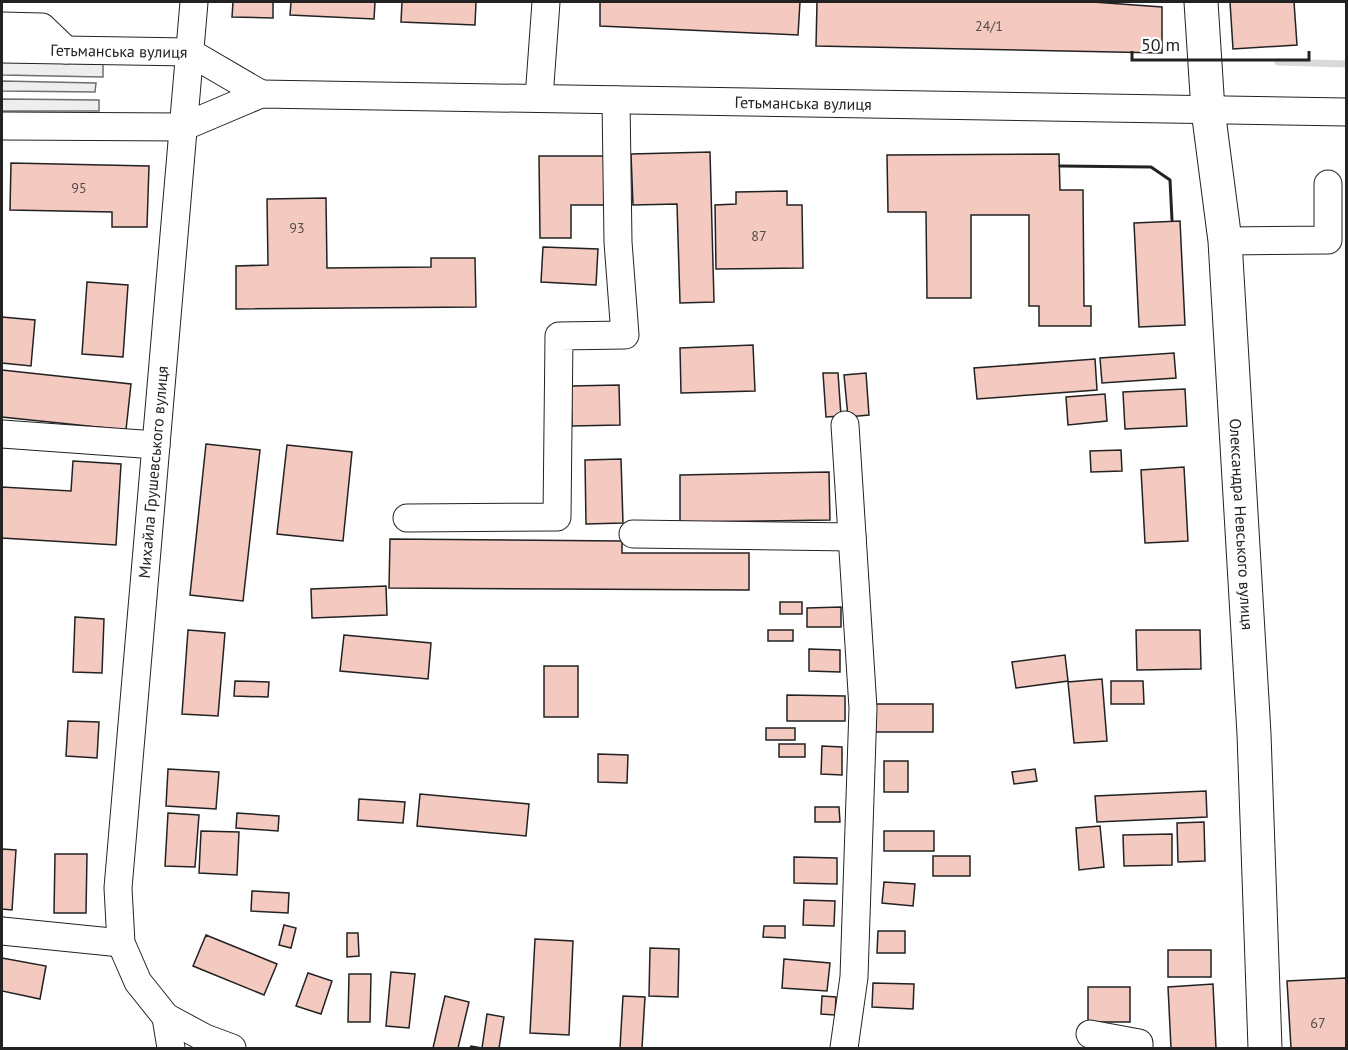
<svg xmlns="http://www.w3.org/2000/svg" width="1348" height="1050" font-family="'PT Sans',sans-serif">
	<style>
		.green { fill: #eee; stroke: #6f6f6f; stroke-width: 1.5 }
		.lines { fill: none; stroke-linecap: round; stroke-linejoin: round }
		.stream { stroke: #d9d9d9; stroke-width: 7 }
		.building { fill: #f3c9c0; stroke: #222; stroke-width: 1.5 }
		.minor-casing { stroke: #222; stroke-width: 29 }
		.major-casing { stroke: #222; stroke-width: 35 }
		.minor { stroke: #fff; stroke-width: 27 }
		.major { stroke: #fff; stroke-width: 33 }
		.wall { stroke: #222; stroke-width: 3 }
		.labels { text-anchor: middle; dominant-baseline: central; stroke-width: 4.5; stroke-linejoin: round; paint-order: stroke }
		.number-label { font-size: 14px; fill: #564c4a }
		.street-label { font-size: 16px; fill: #222; stroke: #fff }
	</style>
	<rect width="100%" height="100%" fill="#fff"/>
	<!-- green -->
	<path class="green" d="M2,62L103,64V77L2,75Z
		M2,81L96,83L95,92L2,91Z
		M2,99L99,100V111H2Z"/>
	<g class="lines">
		<!-- stream -->
		<path class="stream" d="M1278,62L1346,64"/>
	</g>
	<!-- building -->
	<path class="building" d="M233,2H273V18L232,17Z
		M291,2H375L374,19L290,15Z
		M402,2H476L475,25L401,22Z
		M600,2H800L798,35L600,26Z
		M817,2H1093L1162,7V53L816,46Z
		M1230,2H1294L1297,45L1233,49Z
		M710,152L714,302L680,303L677,204L633,205L631,154Z
		M1059,154L1060,190H1083L1084,306H1091V326H1039V306H1029V215H971V298H927L926,212H888L887,155Z
		M539,156H604V205H571V238H540Z
		M11,163L149,166L147,227H112V212L10,210Z
		M787,191V205H802L803,268L716,269L715,205L736,204V192Z
		M326,198L327,268L431,267V258H475L476,307L236,309V266L268,265L267,199Z
		M1180,221L1185,325L1139,327L1134,223Z
		M543,247L598,249L596,285L541,282Z
		M87,282L128,285L123,357L82,354Z
		M2,317L35,320L31,366L2,363Z
		M753,345L755,391L681,393L680,348Z
		M1174,353L1176,378L1102,383L1100,358Z
		M1095,359L1097,390L977,399L974,368Z
		M2,370L131,384L126,430L2,417Z
		M823,373H838L841,416L826,417Z
		M866,373L869,415L848,417L844,375Z
		M619,385L620,425L572,426L571,386Z
		M1185,389L1187,426L1125,429L1123,392Z
		M1105,394L1107,421L1068,425L1066,397Z
		M206,444L260,450L243,601L190,595Z
		M287,445L352,452L343,541L277,534Z
		M1121,450L1122,471L1091,472L1090,451Z
		M621,459L623,523L586,524L585,460Z
		M73,461L121,464L116,545L2,538V487L71,491Z
		M1184,467L1188,541L1145,543L1141,470Z
		M829,472L830,520L680,522V475Z
		M390,539L622,541V553H749V590L389,588Z
		M386,586L387,615L312,618L311,589Z
		M780,602H802V614H780Z
		M841,607V627H807V608Z
		M75,617L104,619L102,673L73,672Z
		M188,630L225,633L218,716L182,714Z
		M768,630H793V641H768Z
		M1136,630H1200L1201,669L1137,670Z
		M344,635L431,643L428,679L340,671Z
		M809,649L840,650V672L809,671Z
		M1065,655L1068,681L1016,688L1012,662Z
		M544,666H578V717H544Z
		M1102,679L1107,741L1074,743L1068,682Z
		M235,681L269,682L268,697L234,696Z
		M1111,681H1143L1144,704H1111Z
		M787,695L845,696V721H787Z
		M874,704H933V732H874Z
		M68,721L99,722L97,758L66,756Z
		M766,728H795V740H766Z
		M779,744H805V757H779Z
		M822,746L842,747V775L821,774Z
		M598,754L628,755L627,783L598,782Z
		M884,761H908V792H884Z
		M168,769L219,772L216,809L166,806Z
		M1035,769L1037,781L1014,784L1012,772Z
		M1206,791L1207,817L1097,822L1095,796Z
		M420,794L529,804L526,836L417,826Z
		M359,799L405,802L403,823L358,820Z
		M815,807H839L840,822H815Z
		M168,813L199,815L195,867L165,866Z
		M237,813L279,816L278,831L236,828Z
		M1204,822L1205,861L1178,862L1177,823Z
		M1100,826L1104,867L1079,870L1076,828Z
		M201,831L239,832L237,875L199,873Z
		M884,831H934V851H884Z
		M1172,834V865L1124,866L1123,835Z
		M2,849L16,850L12,910L2,909Z
		M55,854H87L86,913H54Z
		M933,856H970V876H933Z
		M794,857L837,858V884L794,883Z
		M884,882L915,884L913,906L882,903Z
		M252,891L289,893L288,913L251,911Z
		M804,900L835,901L834,926L803,925Z
		M284,925L296,928L291,948L279,945Z
		M764,926H785V938L763,937Z
		M878,931H905V953H877Z
		M347,933H358L359,956L347,957Z
		M206,935L277,964L264,995L193,966Z
		M535,939L573,941L569,1035L530,1033Z
		M650,948L679,949L678,997L649,996Z
		M1168,950H1211V977H1168Z
		M2,958L46,966L40,999L2,991Z
		M784,959L830,963L827,991L782,988Z
		M391,972L415,974L409,1028L386,1026Z
		M308,973L332,981L321,1014L296,1006Z
		M349,974H371L370,1022H348Z
		M1346,978V1048H1291L1287,981Z
		M873,983L914,984L913,1009L872,1007Z
		M1213,984L1216,1048H1171L1168,987Z
		M1088,987H1130V1022H1088Z
		M445,996L469,1002L458,1048H433Z
		M623,996L645,997L642,1048H620Z
		M822,996L836,997L835,1015L821,1014Z
		M487,1014L504,1017L499,1048H470L471,1046L482,1048Z"/>
	<g class="lines">
		<!-- minor casing -->
		<g class="minor-casing">
			<g id="minor">
				<path d="M194,2L118,888L121,943L138,982L166,1017L205,1038L232,1048"/>
				<path d="M2,26L42,27L66,50"/>
				<path id="s1" d="M2,49L189,52L261,94"/>
				<path d="M539,98L546,2"/>
				<path id="s2" d="M2,126L183,127L261,94L1346,112"/>
				<path d="M1225,241L1328,240V184"/>
				<path d="M2,434L156,445"/>
				<path d="M407,518L557,517L559,336L625,335L618,242L616,100"/>
				<path d="M633,534L852,537"/>
				<path d="M2,931L121,943"/>
				<path d="M166,1017L171,1048"/>
				<path d="M1090,1034L1139,1043V1048"/>
				<path d="M844,1048L854,977L863,708L845,425"/>
			</g>
		</g>
		<!-- major casing -->
		<g class="major-casing">
			<g id="major">
				<path id="s3" d="M1201,2L1208,110L1225,241L1254,734L1265,1048"/>
			</g>
		</g>
		<!-- minor -->
		<use href="#minor" class="minor"/>
		<!-- major -->
		<use href="#major" class="major"/>
		<!-- wall -->
		<path class="wall" d="M1060,166L1151,167L1170,180L1172,220"/>
	</g>
	<g class="labels">
		<!-- number labels -->
		<g class="number-label">
			<text x="989" y="26">24/1</text>
			<text x="79" y="188">95</text>
			<text x="297" y="228">93</text>
			<text x="759" y="236">87</text>
			<text x="1318" y="1023">67</text>
		</g>
		<!-- street labels -->
		<g class="street-label">
			<text stroke="none"><textPath href="#s1" startOffset="117">Гетьманська вулиця</textPath></text>
			<text stroke="none"><textPath href="#s2" startOffset="808">Гетьманська вулиця</textPath></text>
			<text transform="translate(153 472) rotate(-85)">Михайла Грушевського вулиця</text>
			<text stroke="none"><textPath href="#s3" startOffset="524">Олександра Невського вулиця</textPath></text>
		</g>
	</g>
	<!-- border -->
	<rect width="1348" height="1050" fill="none" stroke="#222222" stroke-width="6"/>
	<!-- scale -->
	<path d="M1132 51v9h177v-9" fill="none" stroke="#222222" stroke-width="3"/>
	<text x="1141" y="51" font-size="18" fill="#222222" stroke="#ffffff" stroke-width="4.5" paint-order="stroke">50 m</text>
</svg>
